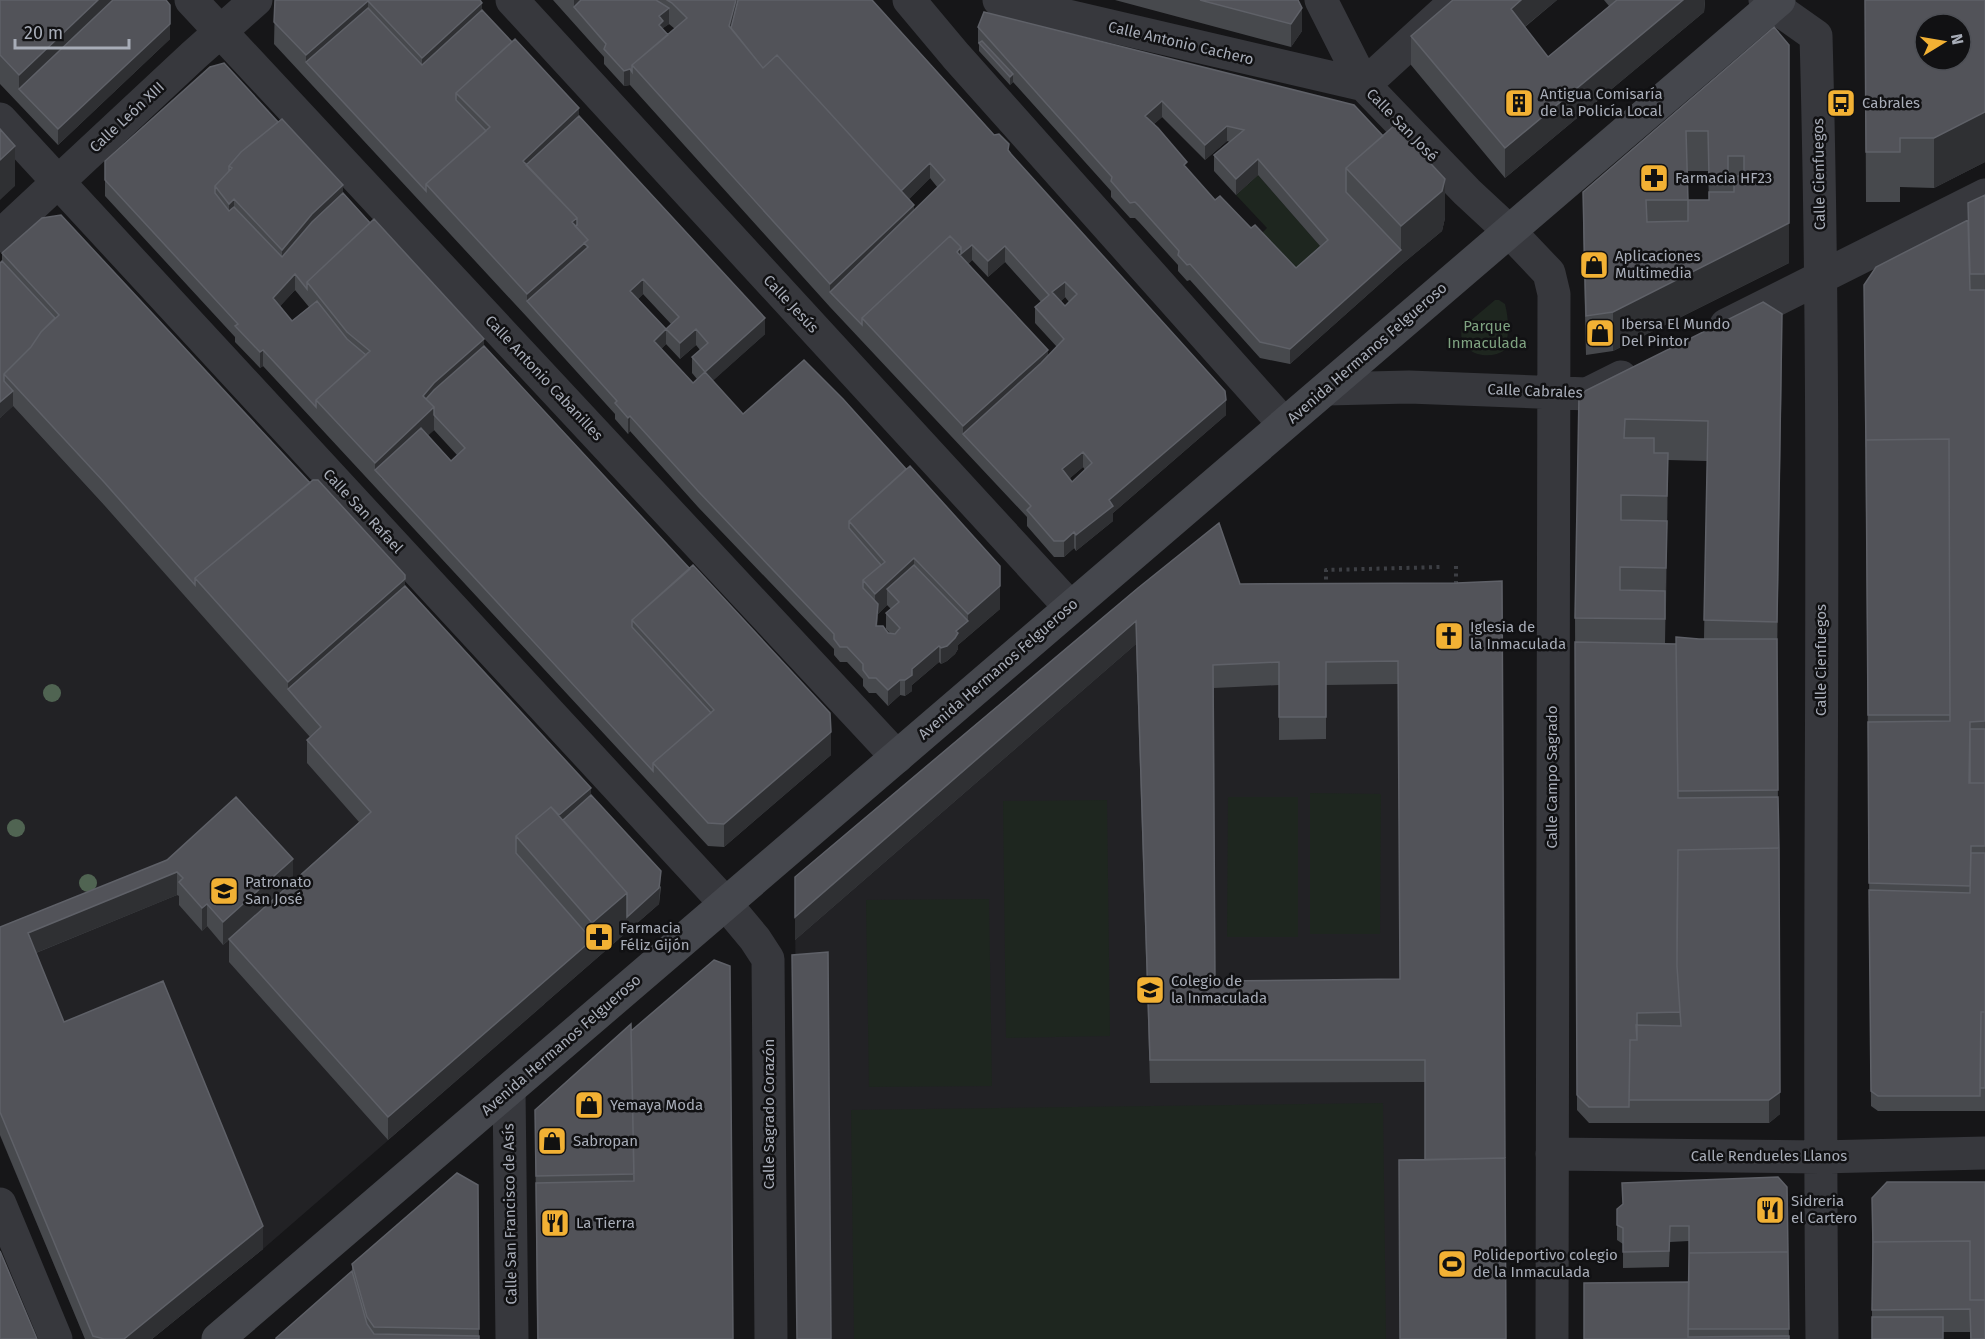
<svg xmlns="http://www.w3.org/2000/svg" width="1985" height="1339" font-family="'Fira Sans',sans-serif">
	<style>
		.built { fill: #222225 }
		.green { fill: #1e261f }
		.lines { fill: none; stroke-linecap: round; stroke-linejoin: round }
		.path { stroke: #3d3f44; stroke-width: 4; stroke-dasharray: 3 4.5; stroke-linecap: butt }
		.street { stroke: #37383d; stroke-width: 33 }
		.secondary { stroke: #45474d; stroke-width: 33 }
		.tree { fill: #506452 }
		.wall { fill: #47494d; fill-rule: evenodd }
		.shaded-wall { fill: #2f3033 }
		.building { fill: #525359; stroke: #5f6168; stroke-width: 1.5; fill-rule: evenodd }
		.labels { text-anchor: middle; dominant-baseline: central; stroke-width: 5; stroke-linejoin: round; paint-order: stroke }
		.street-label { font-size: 15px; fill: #a8adb8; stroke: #111113 }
		.poi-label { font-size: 15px; fill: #a8adb8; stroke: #111113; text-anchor: start }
		.park-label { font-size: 15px; fill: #7fa381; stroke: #111113 }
	</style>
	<rect width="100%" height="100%" fill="#161618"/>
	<!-- built -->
	<path class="built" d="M13,406L104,505L470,916L545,1004L263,1249L152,1339H85L0,1136V418Z
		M1502,604L1506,1339H798L795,900L1138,611L1241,607Z"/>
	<!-- green -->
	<path class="green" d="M1258,175L1328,255L1296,284L1255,240L1267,228L1236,195Z
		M1495,300H1499L1505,304C1509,320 1509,334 1505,350C1488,362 1456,353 1462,328Z
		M1310,793L1381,794L1380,934H1310Z
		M1228,797H1298V937H1227Z
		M1107,800L1110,1036L1006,1038L1003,801Z
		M989,899L992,1086L869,1087L866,900Z
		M1383,1103L1386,1339H854L851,1110Z"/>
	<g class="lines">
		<!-- path -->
		<path class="path" d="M1456,566V586
			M1326,587V570L1441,567"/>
		<!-- street -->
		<path class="street" d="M191,0L897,757
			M512,0L1070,607
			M909,0L956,56L1284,424
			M999,0L1364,85
			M1321,0L1364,85L1467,192L1509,231L1549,273L1554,294L1552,1339
			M1765,0L1816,36C1828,470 1817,905 1822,1339
			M1364,85L1457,0
			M0,119L725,903L755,939L768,959L771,1339
			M0,236L194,55L256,0
			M1726,325L1985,195
			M1327,389L1409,387L1587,394L1621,377
			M509,1090L512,1339
			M1552,1154L1820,1157L1985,1153
			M0,1204L56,1339"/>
		<!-- secondary -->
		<path class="secondary" d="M218,1339L1779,0"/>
	</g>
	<!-- trees -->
	<g class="tree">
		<circle cx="52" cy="693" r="9"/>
		<circle cx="16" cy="828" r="9"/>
		<circle cx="88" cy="883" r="9"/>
	</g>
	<!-- wall -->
	<path class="wall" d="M0,0L170,20V39L58,145L0,84Z
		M275,0H480L482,10L579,116L765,334L712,381L743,414L1000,609L958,645V649L955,654L947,661L941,664L939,662L912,685V691L905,696L900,695L888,706L876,693H869L863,686V679L847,662H840L834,655V649L698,507L630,431L628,434L615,419V414L527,317L274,44ZM643,294L671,324L666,329L638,299ZM666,344L680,359L696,345L700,350L692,357V373L697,379L693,383L661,349ZM887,605L891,609L886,613V629L890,633L877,626L878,614Z
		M553,0H872L1009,151L1226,415L1113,513V521L1076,551L1074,548L1064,557H1054L1027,526V517L830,307L630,85L624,86L604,64V57ZM669,24L675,29L668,35L663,30V28ZM930,178L938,188L914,210L909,199ZM972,260L988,277L1005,262L1041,302L1035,307V323L1057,347L1048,357L968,264ZM1065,297L1069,302L1065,306L1061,301ZM1083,467L1085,470L1072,482L1070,478Z
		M1115,0H1298L1302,31L1291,47Z
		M1453,0H1557L1525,27L1548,57L1609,6L1604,0H1705V3L1704,12L1505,178L1411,65V36Z
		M1865,0H1985V162L1934,188L1900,187V202H1866Z
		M978,27L1354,105L1445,218L1442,231L1401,265L1290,364L1260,358L1190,280L1187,281L1178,271V265L1139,222L1135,218H1130L1111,197V191L1013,82L1010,85L979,51V45L978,43ZM1162,117L1205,160L1227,141L1230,142L1214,155V171L1236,195L1258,175L1320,246L1296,268L1251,228L1215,200L1187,169L1154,124Z
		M1774,27L1789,263L1613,351L1586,355L1583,232V192ZM1687,171H1708L1709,200H1688Z
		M210,67L343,193L484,346L831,755L724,847L708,846L263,366L260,368L235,342V337L105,196V161ZM295,290L309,307L292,321L280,306ZM434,430L457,455L451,461L428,435Z
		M1985,195V1111H1878L1871,1106L1864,285L1968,220V203Z
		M2,253L405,586L591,795L661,887L659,904L388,1140L229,962V940L223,945L207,926L202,931L179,905V896L177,895L36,953L64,1022L263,1249L152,1339H85L0,1135V927L167,860L293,881L359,822L307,763V740L310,737L104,505L13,406L0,418V263L2,261Z
		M1782,354L1777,653L1780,1114L1769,1123H1589L1577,1110L1575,618L1579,394ZM1668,460L1707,461L1704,639L1676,644H1665Z
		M1457,583L1425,1160V1082L1150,1083L1136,644L795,940V877L1138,588L1240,584ZM1398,684L1400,979L1215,981L1214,688L1279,685V740L1326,739V685Z
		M631,1031L733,1339H537L535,1110Z
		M1985,1182V1339H1970V1332H1943L1872,1339V1198Z
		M478,1185L479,1339H276L352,1271V1264Z
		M1787,1187L1789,1339H1584L1689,1282V1241L1670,1242L1669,1267L1623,1268V1244L1617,1240V1209Z"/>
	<!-- shaded-wall -->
	<path class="shaded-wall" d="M98,0H129L19,89V104V75Z
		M574,0H599L574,7Z
		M736,0H743L729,33V26Z
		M1521,0H1557L1511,38V9Z
		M1683,0H1705L1704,12L1505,178V148Z
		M368,1V24L306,62V55Z
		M482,3V25L422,81V58Z
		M170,5V39L58,145V129Z
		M669,8V24L663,28V36L659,40V16Z
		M1302,8V31L1291,47V24Z
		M1789,45V263L1613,351V312L1789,223Z
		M630,69V85L624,86V71Z
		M1013,74V82L1010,85V77Z
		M1162,101V117L1145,132V116Z
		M579,108V131L531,176L523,161Z
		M1985,112V162L1934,188V138Z
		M1227,126V141L1205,160V145Z
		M15,146V186L0,200V160Z
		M1258,159V175L1236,195V179Z
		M930,163V178L898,210V194Z
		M1445,179V218L1442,231L1401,265V226Z
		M343,185V208L282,273V250L312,214Z
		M234,199V222L229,227V204Z
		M914,205V228L830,292V284Z
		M577,218V235L572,222Z
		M588,240V263L527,301V294Z
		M972,245V260L961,270L957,252L961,247Z
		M1005,246V262L988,277V261Z
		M1401,250V265L1290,364V349Z
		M295,274V290L273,314V298Z
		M643,279V294L630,307V291Z
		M1065,282V297L1052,308V292Z
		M1782,314V354L1777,662V622Z
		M765,318V334L705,388V372Z
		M666,329V344L654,357V341Z
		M696,329V345L680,359V343Z
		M484,339V362L430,410L423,396L434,383Z
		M263,350V366L260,368V352Z
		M1048,350V373L963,434V426Z
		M13,391V406L0,418V402Z
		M1226,400V415L1113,513V521L1076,551V535L1109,500Z
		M434,407V430L382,479L375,470V463Z
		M630,416V431L628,434V418Z
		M1083,452V467L1062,485V469Z
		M1668,453V493L1667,535V496Z
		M1667,521V560L1666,608V568Z
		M1074,532V548L1064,557V541Z
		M914,558V581L887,589V605L878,614L876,642L875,594Z
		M405,575V604L288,689V682Z
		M1000,586V609L958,645V649L955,654L947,661L941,664V648L956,631L968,621V614Z
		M1136,621V644L795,940V917Z
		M939,646V662L912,685V691L905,696V680L912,669Z
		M900,680V695L888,706V690Z
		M831,732V755L724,847V824Z
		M591,788V810L524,845Z
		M293,859V882L223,945V922Z
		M661,871L659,904L388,1140V1117L592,940V923L627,893Z
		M177,872V895L28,956V933Z
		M207,904V926L202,931V908Z
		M1780,1092V1114L1769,1123V1100Z
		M263,1226V1249L152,1339H124Z"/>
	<!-- building -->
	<path class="building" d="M0,0H98L19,75L0,55Z
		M113,0H166L170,5V24L58,129L19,89Z
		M275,0H480L482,3L422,58L368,1L306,55L274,22Z
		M581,0H656L669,8L659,16L663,21L659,25L668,35L632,65V72L630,69L624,71L604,49L606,44L574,7Z
		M667,0H736L729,26L763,68L777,55L914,205L830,284L632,65L687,18L672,3Z
		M738,0H872L994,135L999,134L1009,144L1008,150L1011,154L1225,391L1226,400L1109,500L1113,506L1076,535L1074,532L1064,541H1054L1027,510L1031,506L963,434L1041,363L1064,339L1035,307L1049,295L1005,246L988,261L972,245L961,254V247L950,236L862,318V325L830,292L945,180L930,163L901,191L777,55L763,68L731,28ZM1065,282L1077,294L1065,306L1052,292ZM1083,452L1092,463L1072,482L1062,469Z
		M1200,0H1298L1302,8L1291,24Z
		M1453,0H1521L1511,9L1548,57L1617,0H1683L1505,148L1411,36Z
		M1865,0H1985V112L1934,138H1900V152H1866ZM1925,24H1961V60H1925Z
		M368,8L422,65L482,10L512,42L456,93V100L486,131L426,184V191L306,62Z
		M984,12L1354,105L1383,136L1346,168V192L1401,250L1290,349L1260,342L1190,264L1187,265L1178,255L1179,251L1139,206L1135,202L1130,203L1111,181L1112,177L978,27ZM1162,101L1205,145L1227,126L1244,130L1214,155L1236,179L1258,159L1328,240L1296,268L1255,225L1251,228L1220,196L1215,200L1184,165L1187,162L1158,128L1145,116Z
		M1774,27L1789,45V223L1613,312L1586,316L1583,192ZM1686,131H1708L1709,176H1728V156H1744V176H1734V192H1709V200H1688V221L1647,222L1646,200H1688Z
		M515,39L579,108L523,161L577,218L572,222L588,240L527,294L426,184L490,127L456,93Z
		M982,41L1013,74L1010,77L979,43Z
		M224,63L278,122L241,152L229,166V171L215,186V193L229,211L234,207L282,257L312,222L343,193L370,223L307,282V289L295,274L273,298L292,321L317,301L347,339L366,355L316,400V407L263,350L260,352L235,326L238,324L105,180V161L210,67Z
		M579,116L765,318L705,372L692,357L708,343L696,329L680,343L666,329L654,341L693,383L705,372L743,414L804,360L843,399L906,469L849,521V528L881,565L863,580V588L878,604L876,626H883L888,633L895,634L900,628L886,613L899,602L887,589L914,565L968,621L956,631L958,633L955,638L947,646L941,648L939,646L912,669V675L905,680H900L888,690L876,678H869L863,670V664L847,647H840L834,639V634L698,491L630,416L628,418L615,403L617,401L527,301L588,247L584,243L588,240L575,226L577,225V218L526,165ZM643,279L679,317L666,329L630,291Z
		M282,119L343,185L312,214L282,250L234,199L229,204L215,186L232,168L229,166L241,152Z
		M1395,125L1445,179L1442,191L1401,226L1346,168Z
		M0,129L15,146L0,160Z
		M1985,195V274H1970L1968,203Z
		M61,215L310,483L195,578V585L104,482L4,374L31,347L41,332L59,315L2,253L42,218Z
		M374,219L484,339L434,383L423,396L434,407L375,463L316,400L370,351L347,332L307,282Z
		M1968,220L1970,290H1985V721L1970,722L1969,783H1985V846H1971L1970,886L1869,883L1868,722L1950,721L1949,439L1866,440V447L1864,285L1876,267Z
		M950,236L961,247L957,252L1048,350L963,426L862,318Z
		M2,261L55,318L41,332L31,347L4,374V381L13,391L0,402V263Z
		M1763,302L1782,314L1777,622L1704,620L1708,421L1625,419L1624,438H1654V453H1668L1667,496L1621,495V520L1667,521L1666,568L1620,567V590L1665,591V619L1575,618L1579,394Z
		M484,346L690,569L632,620V627L711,713L653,763V771L375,470L421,428L451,461L465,448L434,415V407L426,399L434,390Z
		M1949,439L1950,715H1868L1866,440Z
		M910,466L1000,566V586L968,614L914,558L875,594L863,580L885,562L849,521Z
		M313,480H318L405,575V579L288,682L195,578Z
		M1219,523L1240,584L1457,583L1502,581L1505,1158L1425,1160V1060H1150L1136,621L795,917V877L1138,588ZM1398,661L1400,979L1215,981L1213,665L1279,662V717H1326V662Z
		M693,565L830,713L831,732L724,824L708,823L653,763L714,710L632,620Z
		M405,586L591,788L559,815L551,807L516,836V853L592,940L388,1117L229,939L371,812L307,740L321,727L288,689Z
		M1676,637L1699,639H1777L1778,790L1678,791Z
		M1575,642L1676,644L1678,798L1778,797L1779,848L1678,850L1677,927V966L1680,1012L1637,1013V1040H1630L1629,1107H1589L1577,1095Z
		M1970,729H1985V783H1970Z
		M591,795L661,871L659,888L627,917V893L563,820Z
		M236,797L293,859L223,922L207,904L202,908L179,882L183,878L177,872L28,933L64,1022L163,981L263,1226L124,1339H104L93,1336L0,1112V927L167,860Z
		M551,807L627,893L592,923L516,836Z
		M1779,848L1780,1092L1769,1100H1629L1630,1040H1637L1636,1025L1681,1026L1677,966L1678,850Z
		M1971,853H1985V1012H1981L1980,1096H1878L1871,1091L1869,890L1970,893Z
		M828,952L831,1339H797L792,955Z
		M714,960L730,966L733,1339H538L536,1183L634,1181L631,1031Z
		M1981,1012H1985V1088H1980Z
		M631,1024L634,1174L536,1176L535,1110Z
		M1505,1158L1506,1339H1400L1399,1160Z
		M457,1173L478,1185L479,1329L374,1327L367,1317L352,1264Z
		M1778,1177L1787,1187L1788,1252L1689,1253V1257V1226H1670L1669,1251L1623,1252V1228L1617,1225V1209L1623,1204L1622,1183Z
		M1887,1182H1985V1300H1970V1241L1873,1242V1245L1872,1198Z
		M1970,1241V1300H1985V1339H1971L1970,1309L1872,1310L1873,1242Z
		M0,1251L37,1339H0Z
		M1788,1252L1789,1329H1688L1689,1253Z
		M352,1271L367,1324L374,1334L479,1336V1339H276V1338Z
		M1689,1282L1688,1337L1789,1336V1339H1584V1283Z
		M1872,1317H1943V1339H1872Z"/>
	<!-- icons -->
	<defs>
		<g id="building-square" transform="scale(1.5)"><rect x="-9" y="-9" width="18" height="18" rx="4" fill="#f2b134" stroke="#111113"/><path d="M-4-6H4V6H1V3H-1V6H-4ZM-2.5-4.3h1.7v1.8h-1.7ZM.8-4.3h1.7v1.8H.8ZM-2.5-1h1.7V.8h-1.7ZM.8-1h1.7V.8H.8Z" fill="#111"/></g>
		<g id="bus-square" transform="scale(1.5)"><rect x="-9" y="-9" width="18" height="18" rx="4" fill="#f2b134" stroke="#111113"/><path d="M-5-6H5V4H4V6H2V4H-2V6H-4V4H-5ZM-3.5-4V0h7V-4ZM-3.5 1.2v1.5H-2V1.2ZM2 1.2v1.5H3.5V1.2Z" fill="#111"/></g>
		<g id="pharmacy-square" transform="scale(1.5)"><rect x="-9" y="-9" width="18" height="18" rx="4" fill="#f2b134" stroke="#111113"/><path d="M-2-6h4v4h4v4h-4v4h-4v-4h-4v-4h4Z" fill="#111"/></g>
		<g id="shop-square" transform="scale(1.5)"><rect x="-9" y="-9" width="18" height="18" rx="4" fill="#f2b134" stroke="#111113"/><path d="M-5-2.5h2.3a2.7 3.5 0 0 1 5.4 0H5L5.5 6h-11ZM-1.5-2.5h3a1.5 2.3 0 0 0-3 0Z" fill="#111"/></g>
		<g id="church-square" transform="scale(1.5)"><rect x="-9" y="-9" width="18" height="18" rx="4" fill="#f2b134" stroke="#111113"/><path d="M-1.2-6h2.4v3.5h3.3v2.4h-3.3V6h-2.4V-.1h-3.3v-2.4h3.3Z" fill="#111"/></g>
		<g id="school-square" transform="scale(1.5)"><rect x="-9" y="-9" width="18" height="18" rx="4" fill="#f2b134" stroke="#111113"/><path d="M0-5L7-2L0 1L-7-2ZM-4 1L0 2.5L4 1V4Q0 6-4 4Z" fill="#111"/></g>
		<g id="restaurant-square" transform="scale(1.5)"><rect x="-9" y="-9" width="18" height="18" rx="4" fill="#f2b134" stroke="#111113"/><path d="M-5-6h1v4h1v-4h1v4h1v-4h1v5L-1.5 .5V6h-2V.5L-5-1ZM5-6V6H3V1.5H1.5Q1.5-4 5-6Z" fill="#111"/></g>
		<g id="stadium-square" transform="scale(1.5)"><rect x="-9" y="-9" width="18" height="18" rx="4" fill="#f2b134" stroke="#111113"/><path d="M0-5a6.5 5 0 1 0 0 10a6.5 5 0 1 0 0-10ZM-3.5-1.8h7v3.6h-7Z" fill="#111"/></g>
	</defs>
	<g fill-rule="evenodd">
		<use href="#building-square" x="1519" y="103"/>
		<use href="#bus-square" x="1841" y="103"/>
		<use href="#pharmacy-square" x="1654" y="178"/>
		<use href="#shop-square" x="1594" y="265"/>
		<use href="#shop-square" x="1600" y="333"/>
		<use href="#church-square" x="1449" y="636"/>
		<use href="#school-square" x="224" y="891"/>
		<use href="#pharmacy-square" x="599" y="937"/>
		<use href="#school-square" x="1150" y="990"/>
		<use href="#shop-square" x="589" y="1105"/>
		<use href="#shop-square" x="552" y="1141"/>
		<use href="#restaurant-square" x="1770" y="1210"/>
		<use href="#restaurant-square" x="555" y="1223"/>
		<use href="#stadium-square" x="1452" y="1264"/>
	</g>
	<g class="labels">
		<!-- street labels -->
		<g class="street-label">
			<text transform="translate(1181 43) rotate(13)">Calle Antonio Cachero</text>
			<text transform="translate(127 117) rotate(-43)">Calle León XIII</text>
			<text transform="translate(1402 125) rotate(46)">Calle San José</text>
			<text transform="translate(1819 174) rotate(-91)">Calle Cienfuegos</text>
			<text transform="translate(791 304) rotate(47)">Calle Jesús</text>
			<text transform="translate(1367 353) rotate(-41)">Avenida Hermanos Felgueroso</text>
			<text transform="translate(544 378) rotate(47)">Calle Antonio Cabanilles</text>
			<text transform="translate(1535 391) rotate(2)">Calle Cabrales</text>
			<text transform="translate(363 511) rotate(47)">Calle San Rafael</text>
			<text transform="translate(1821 660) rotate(-90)">Calle Cienfuegos</text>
			<text transform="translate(998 669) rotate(-41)">Avenida Hermanos Felgueroso</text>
			<text transform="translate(1552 777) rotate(-90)">Calle Campo Sagrado</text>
			<text transform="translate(561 1045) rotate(-41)">Avenida Hermanos Felgueroso</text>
			<text transform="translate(769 1114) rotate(-90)">Calle Sagrado Corazón</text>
			<text x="1769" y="1156">Calle Rendueles Llanos</text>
			<text transform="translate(510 1214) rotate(-91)">Calle San Francisco de Asís</text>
		</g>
		<!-- poi labels -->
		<g class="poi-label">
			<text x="1540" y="94">Antigua Comisaría<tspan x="1540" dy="17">de la Policía Local</tspan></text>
			<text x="1862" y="103">Cabrales</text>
			<text x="1675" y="178">Farmacia HF23</text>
			<text x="1615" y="256">Aplicaciones<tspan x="1615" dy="17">Multimedia</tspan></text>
			<text x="1621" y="324">Ibersa El Mundo<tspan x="1621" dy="17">Del Pintor</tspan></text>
			<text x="1470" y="627">Iglesia de<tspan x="1470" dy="17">la Inmaculada</tspan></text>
			<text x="245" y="882">Patronato<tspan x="245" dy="17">San José</tspan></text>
			<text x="620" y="928">Farmacia<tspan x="620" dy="17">Féliz Gijón</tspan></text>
			<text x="1171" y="981">Colegio de<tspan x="1171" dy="17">la Inmaculada</tspan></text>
			<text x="610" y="1105">Yemaya Moda</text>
			<text x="573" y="1141">Sabropan</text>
			<text x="1791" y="1201">Sidreria<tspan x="1791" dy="17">el Cartero</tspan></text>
			<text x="576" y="1223">La Tierra</text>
			<text x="1473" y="1255">Polideportivo colegio<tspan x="1473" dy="17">de la Inmaculada</tspan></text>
		</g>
		<!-- park labels -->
		<g class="park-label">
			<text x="1487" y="326">Parque<tspan x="1487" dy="17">Inmaculada</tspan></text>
		</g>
	</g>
	<!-- north arrow -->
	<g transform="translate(1943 42) rotate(79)"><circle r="28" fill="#111113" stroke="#4d4f55" stroke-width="1.5"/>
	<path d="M0-4.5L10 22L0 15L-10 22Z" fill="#f2b134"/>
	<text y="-9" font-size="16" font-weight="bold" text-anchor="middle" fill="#a8adb8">N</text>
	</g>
	<!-- scale -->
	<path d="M15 39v9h114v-9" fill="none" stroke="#a8adb8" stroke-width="3"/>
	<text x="24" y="39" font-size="18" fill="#a8adb8" stroke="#111113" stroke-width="4.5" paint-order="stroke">20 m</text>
</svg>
